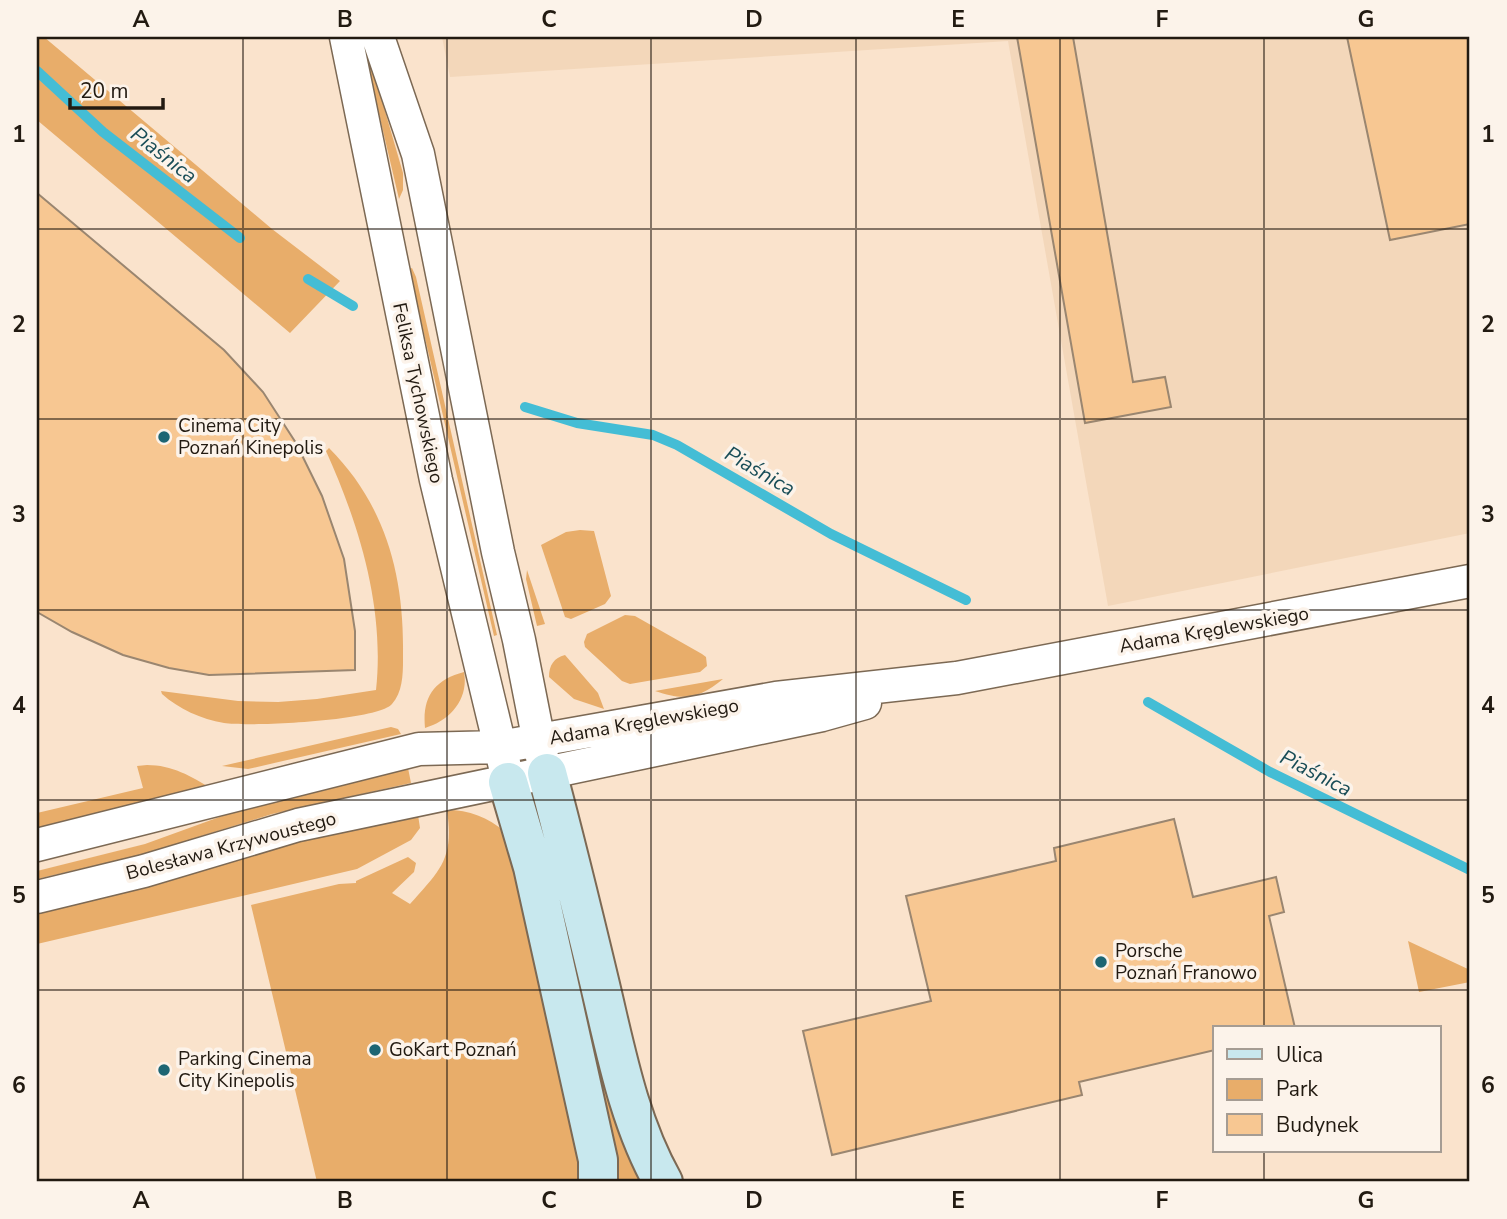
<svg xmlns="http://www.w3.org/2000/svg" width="1507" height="1219" font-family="'Nunito Sans',sans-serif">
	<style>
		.built { fill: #f3d7ba }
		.green { fill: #e8ad6a }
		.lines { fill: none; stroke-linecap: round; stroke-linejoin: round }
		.stream { stroke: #44bdd5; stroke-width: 10 }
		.building { fill: #f7c792; stroke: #9a8670; stroke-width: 2 }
		.minor-casing { stroke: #7c6954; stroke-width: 35 }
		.secondary-casing { stroke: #7c6954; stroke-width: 42 }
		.minor { stroke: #fff; stroke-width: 32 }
		.secondary { stroke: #c8e8ee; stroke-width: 38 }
		.grid { fill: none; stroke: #221a11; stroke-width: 2; stroke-opacity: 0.55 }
		.poi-dot { fill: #1d6573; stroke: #fcf3ea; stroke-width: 2.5 }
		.labels { text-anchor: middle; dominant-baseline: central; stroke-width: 7; stroke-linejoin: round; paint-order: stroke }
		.street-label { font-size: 19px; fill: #221a11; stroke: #fcf3ea }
		.poi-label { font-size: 19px; fill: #221a11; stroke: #fcf3ea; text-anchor: start }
		.water-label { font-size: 21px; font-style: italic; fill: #194d57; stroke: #fcf3ea }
		.neatline { fill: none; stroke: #221a11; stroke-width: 2.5 }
		.grid-label { font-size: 23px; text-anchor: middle; font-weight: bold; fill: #221a11 }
	</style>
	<rect width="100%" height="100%" fill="#fae3cc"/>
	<!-- built -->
	<path class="built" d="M442,37H1470V533L1108,606L1008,41L450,77Z"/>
	<!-- green -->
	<path class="green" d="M37,37H44L272,229L340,281L290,333L37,120Z
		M367,49L403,173V190L399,199L364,50Z
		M412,268L416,277L497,635L494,636L409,269Z
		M329,448C385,504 404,574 403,653C403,669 404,691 392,704C377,721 250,727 224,723C201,719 179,709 162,694L161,691L238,701L278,702L317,699L376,690C385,608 359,524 326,451Z
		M580,530L594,531L611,596L605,604L571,619L565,617L541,545L566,532Z
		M527,570L545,624L537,626L526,579Z
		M625,615L635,616L702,654L706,657L707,666L700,672L630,684L622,681L585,647L584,642L587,634Z
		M565,655L598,693L604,709L574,699L549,677C549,665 554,658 565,655Z
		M464,672C469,699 450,721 425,728C422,697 434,680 464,672Z
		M723,679C699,699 684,701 655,691Z
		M391,727L398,729L401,734L248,769L222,766Z
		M147,765C172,765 191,776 212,789L37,833V813L143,788L137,766Z
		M408,768L411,783L272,814L144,854L37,879V871L145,844L272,798Z
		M535,809H537L642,1182H615Z
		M447,810C469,810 488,817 505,832L586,1182H317L251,905L339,884L356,883V881L408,857L416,863L414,872L392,893L410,904C441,869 454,859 447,810Z
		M418,815L420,828L411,840L357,869L37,944V914L163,883L281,846Z
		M1408,941L1470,970V982L1419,992Z"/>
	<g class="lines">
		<!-- stream -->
		<path class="stream" d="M37,71L103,132L240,238
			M308,279L353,306
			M525,407L577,423L653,435L677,445L831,534L966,600
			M1148,702L1270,772L1470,870"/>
	</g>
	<!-- building -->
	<path class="building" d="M1017,37H1073L1133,382L1165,377L1171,407L1085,423Z
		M1347,37H1470V224L1390,240Z
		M37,193L224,350L263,392L296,443L322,496L344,559L355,631V670L209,675L169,668L123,655L72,632L37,612Z
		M1174,819L1193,897L1276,877L1284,912L1269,916L1295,1028H1215V1050L1079,1082L1082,1095L832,1155L803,1031L931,1001L906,896L1056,861L1054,848Z"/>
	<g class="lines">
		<!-- minor casing -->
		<g class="minor-casing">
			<path id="minor" d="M346,37L436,480L505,767
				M378,37L418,154L498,552L519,640L543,762
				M37,845L419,749L500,747L776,698L957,678L1470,581
				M37,897L144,871L298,825L822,715L865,703"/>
		</g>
		<!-- secondary casing -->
		<g class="secondary-casing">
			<path id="secondary" d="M547,773C566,844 583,914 600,985C616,1052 629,1122 663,1182
				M508,782L533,867L598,1160V1182"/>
		</g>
		<!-- minor -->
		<use href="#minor" class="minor"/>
		<!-- secondary -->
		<use href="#secondary" class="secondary"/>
	</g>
	<!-- grid -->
	<path class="grid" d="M243,37V1182M447,37V1182M651,37V1182M856,37V1182M1060,37V1182M1264,37V1028M37,229H1470M37,419H1470M37,610H1470M37,800H1470M37,990H1470M1264,1151V1182"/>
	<!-- markers -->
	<g class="poi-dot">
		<circle cx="164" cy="437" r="7"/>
		<circle cx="1101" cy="962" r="7"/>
		<circle cx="375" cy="1050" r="7"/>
		<circle cx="164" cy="1070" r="7"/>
	</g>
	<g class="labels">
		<!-- street labels -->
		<g class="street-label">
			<text transform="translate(418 393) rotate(78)">Feliksa Tychowskiego</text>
			<text transform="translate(1214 630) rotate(-10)">Adama Kręglewskiego</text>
			<text transform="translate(644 722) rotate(-10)">Adama Kręglewskiego</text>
			<text transform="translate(231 846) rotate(-15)">Bolesława Krzywoustego</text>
		</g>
		<!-- poi labels -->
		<g class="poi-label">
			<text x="178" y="426">Cinema City<tspan x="178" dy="22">Poznań Kinepolis</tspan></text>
			<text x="1115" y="951">Porsche<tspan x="1115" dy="22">Poznań Franowo</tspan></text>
			<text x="389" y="1050">GoKart Poznań</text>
			<text x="178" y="1059">Parking Cinema<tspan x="178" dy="22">City Kinepolis</tspan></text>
		</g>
		<!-- water labels -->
		<g class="water-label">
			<text transform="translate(164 155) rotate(38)">Piaśnica</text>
			<text transform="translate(760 471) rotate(30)">Piaśnica</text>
			<text transform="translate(1316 773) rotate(27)">Piaśnica</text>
		</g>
	</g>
	<!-- border -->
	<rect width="1507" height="1219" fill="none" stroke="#fcf3ea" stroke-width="77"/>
	<!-- legend -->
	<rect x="1213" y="1026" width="228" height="126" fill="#fcf3ea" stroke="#a59c93" stroke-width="2"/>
	<rect x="1227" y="1049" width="35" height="10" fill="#c8e8ee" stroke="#a59c93" stroke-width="2"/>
	<text x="1276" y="1062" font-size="21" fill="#221a11">Ulica</text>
	<rect x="1227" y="1079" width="35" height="21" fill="#e8ad6a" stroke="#a59c93" stroke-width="2"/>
	<text x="1276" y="1096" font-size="21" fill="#221a11">Park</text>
	<rect x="1227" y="1114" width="35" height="21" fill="#f7c792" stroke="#a59c93" stroke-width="2"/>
	<text x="1276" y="1132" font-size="21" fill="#221a11">Budynek</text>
	<!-- scale -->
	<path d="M70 98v10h93v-10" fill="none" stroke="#221a11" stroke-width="3.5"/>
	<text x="80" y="98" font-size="21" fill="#221a11" stroke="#fcf3ea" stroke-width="5" paint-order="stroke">20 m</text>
	<rect x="38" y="38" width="1430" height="1142" class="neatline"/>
	<g class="grid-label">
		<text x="141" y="27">A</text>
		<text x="345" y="27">B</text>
		<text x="549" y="27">C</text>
		<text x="754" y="27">D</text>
		<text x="958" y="27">E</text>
		<text x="1162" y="27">F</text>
		<text x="1366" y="27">G</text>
		<text x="19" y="142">1</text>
		<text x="1488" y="142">1</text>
		<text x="19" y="332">2</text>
		<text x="1488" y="332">2</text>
		<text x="19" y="522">3</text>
		<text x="1488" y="522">3</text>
		<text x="19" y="713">4</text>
		<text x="1488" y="713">4</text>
		<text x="19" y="903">5</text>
		<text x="1488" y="903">5</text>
		<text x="19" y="1093">6</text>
		<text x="1488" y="1093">6</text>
		<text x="141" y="1208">A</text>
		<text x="345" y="1208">B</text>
		<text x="549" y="1208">C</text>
		<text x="754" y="1208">D</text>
		<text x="958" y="1208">E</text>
		<text x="1162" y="1208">F</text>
		<text x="1366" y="1208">G</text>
	</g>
</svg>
